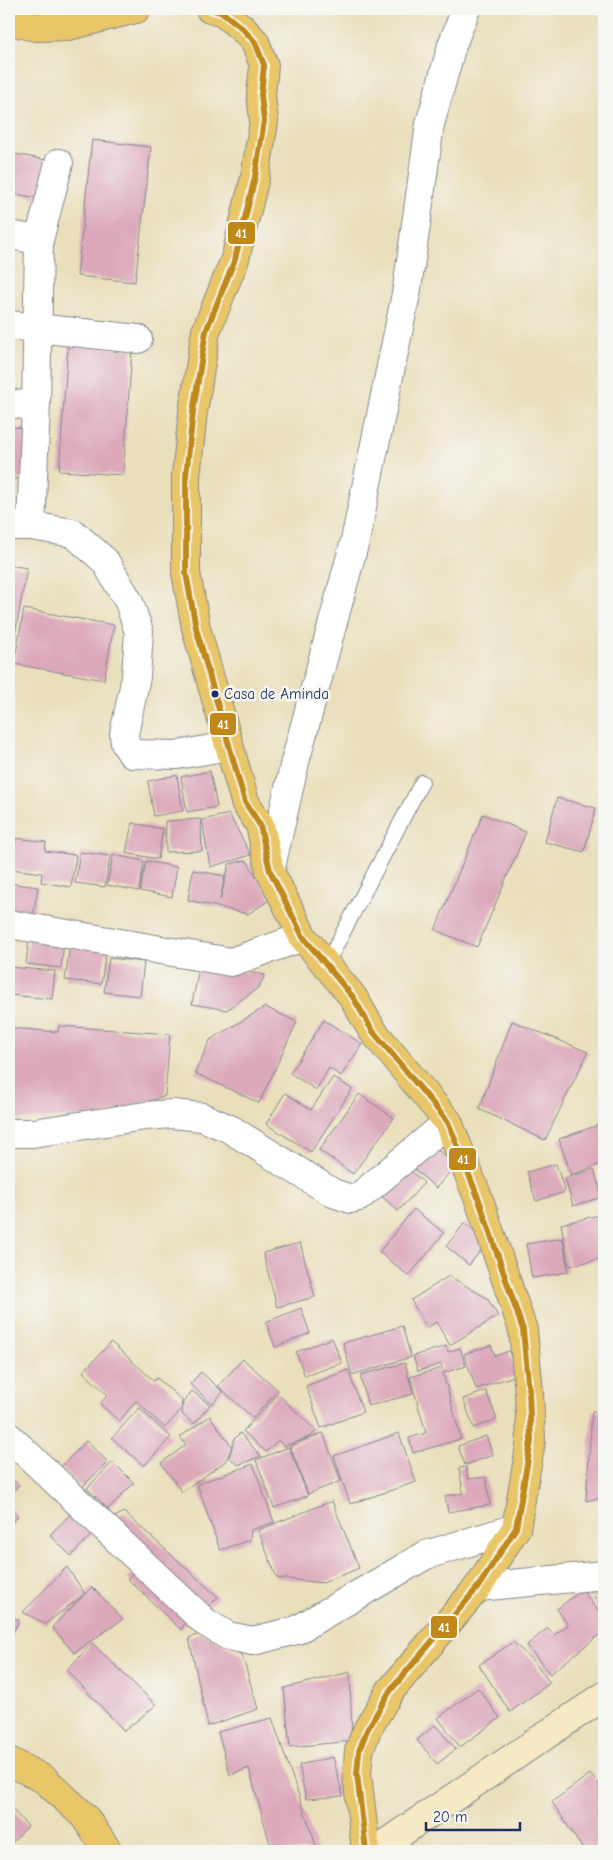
<svg xmlns="http://www.w3.org/2000/svg" width="613" height="1860" font-family="'Comic Neue',sans-serif">
	<style>
		.building { fill: #dca9bb }
		.lines { fill: none; stroke-linecap: round; stroke-linejoin: round }
		.lane-casing { stroke: #82878c; stroke-width: 16 }
		.street-casing { stroke: #82878c; stroke-width: 30 }
		.secondary-casing { stroke: #82878c; stroke-width: 30 }
		.highway-casing { stroke: #82878c; stroke-width: 30 }
		.lane { stroke: #fff; stroke-width: 14 }
		.street { stroke: #fff; stroke-width: 28 }
		.secondary { stroke: #f6e9c3; stroke-width: 28 }
		.highway { stroke: #e9c769; stroke-width: 28 }
		.bus-1-casing { stroke: #f6f6f2; stroke-width: 10 }
		.bus-1 { stroke: #c08818; stroke-width: 6 }
		.bus-dot { fill: #1b2f5e; stroke: #f6f6f2; stroke-width: 2 }
		.labels { text-anchor: middle; dominant-baseline: central; stroke-width: 5; stroke-linejoin: round; paint-order: stroke }
		.bus-label { font-size: 15px; fill: #1b2f5e; stroke: #f6f6f2; text-anchor: start }
		.line-badge { stroke: #f6f6f2; stroke-width: 2 }
		.badge-label { font-size: 14px; text-anchor: middle; font-weight: bold; fill: #fff }
	</style>
	<rect width="100%" height="100%" fill="#f6f6f2"/>
	<filter id="ink" filterUnits="userSpaceOnUse"><feTurbulence type="fractalNoise" baseFrequency=".02" numOctaves="2"/><feDisplacementMap in="SourceGraphic" scale="10" xChannelSelector="R" yChannelSelector="G"/><feConvolveMatrix kernelMatrix="1 2 1 2 8 2 1 2 1" color-interpolation-filters="sRGB"/></filter>
	<filter id="wash" filterUnits="userSpaceOnUse"><feTurbulence type="fractalNoise" baseFrequency=".0096" numOctaves="4" result="noise"/><feDisplacementMap in="SourceGraphic" scale="20" xChannelSelector="R" yChannelSelector="G"/><feGaussianBlur stdDeviation="1.12" result="paint"/><feColorMatrix in="noise" values="0 0 0 0 0 0 0 0 0 0 0 0 0 0 0 0 0 1.4 0 .05"/><feComposite in="paint" operator="in"/></filter>
	<g filter="url(#wash)">
		<rect width="100%" height="100%" fill="#eadfbb"/>
		<g id="blocks">
			<!-- building -->
			<path class="building" d="M92,140L151,147L135,282L77,276Z
				M9,153L46,160L39,198L9,193Z
				M9,258L14,259L10,300H9Z
				M68,345L132,350L123,475L59,471Z
				M9,427L27,428L25,479H9Z
				M9,565L27,568L10,662H9Z
				M24,609L114,625L104,680L14,664Z
				M210,771L217,807L187,812L181,777Z
				M177,775L183,811L154,816L148,781Z
				M557,798L596,808L584,852L545,842Z
				M229,814L251,855L210,867L202,820Z
				M483,814L526,832L477,947L435,930Z
				M201,819L202,851L166,852L165,821Z
				M132,823L163,829L158,859L126,853Z
				M16,838L46,842L45,851L76,855L71,887L41,882L42,873L11,869Z
				M80,852L110,856L105,887L75,883Z
				M113,855L144,861L139,891L107,885Z
				M246,860L271,899L248,914L188,900L193,870L225,876L220,900L229,864Z
				M146,861L177,867L172,897L140,891Z
				M9,883L38,887L33,918L9,915Z
				M30,930L65,934L61,968L26,964Z
				M70,946L106,950L101,984L65,980Z
				M109,958L144,962L140,996L104,992Z
				M200,963L265,975L259,987L227,1010L192,1004Z
				M9,967L55,971L52,999L9,995Z
				M265,1007L297,1022L259,1103L195,1073L210,1040Z
				M324,1020L362,1044L341,1076L329,1068L316,1090L290,1073Z
				M512,1021L588,1052L545,1140L479,1109Z
				M59,1026L170,1034L165,1096L100,1116L9,1120V1028L58,1032Z
				M333,1077L352,1089L311,1152L266,1124L285,1093L311,1110Z
				M359,1094L394,1118L353,1174L319,1150Z
				M604,1123V1163L571,1175L559,1139Z
				M433,1146L456,1165L436,1188L414,1169Z
				M556,1164L565,1192L536,1201L527,1172Z
				M405,1165L424,1183L398,1211L378,1193Z
				M594,1169L602,1197L573,1206L565,1178Z
				M414,1209L444,1233L409,1276L379,1252Z
				M604,1214V1258L569,1266L561,1224Z
				M465,1223L488,1242L469,1265L446,1246Z
				M563,1238L568,1272L532,1278L526,1244Z
				M300,1243L315,1297L277,1307L263,1253Z
				M449,1276L487,1298L498,1316L450,1345L436,1322L427,1328L411,1300Z
				M301,1308L310,1333L275,1347L266,1322Z
				M402,1326L411,1357L352,1375L343,1343Z
				M332,1338L342,1363L305,1376L296,1352Z
				M111,1342L154,1381L157,1378L182,1400L181,1410L165,1428L136,1401L119,1421L100,1404L108,1395L83,1372Z
				M491,1345L495,1356L509,1351L517,1375L476,1389L464,1354Z
				M446,1346L448,1352L460,1348L466,1366L443,1373L461,1439L413,1453L409,1438L426,1433L410,1377L442,1368L441,1364L418,1371L413,1356Z
				M243,1359L278,1390L253,1418L218,1386Z
				M405,1363L413,1394L368,1406L360,1375Z
				M348,1370L363,1412L321,1428L306,1386Z
				M201,1372L223,1392L212,1404L190,1384Z
				M192,1391L210,1405L194,1424L182,1414L183,1403Z
				M486,1391L497,1419L474,1428L463,1399Z
				M278,1394L316,1431L310,1437L284,1446L278,1440L266,1452L243,1431Z
				M139,1408L171,1437L144,1466L112,1438Z
				M592,1411L604,1412V1497L586,1501Z
				M210,1416L232,1447L226,1461L182,1492L161,1463L186,1445L180,1437Z
				M240,1433L261,1456L238,1465L229,1457L234,1439Z
				M323,1433L341,1481L308,1494L290,1446Z
				M399,1433L416,1482L350,1504L334,1456Z
				M486,1436L493,1455L465,1465L458,1446Z
				M86,1441L108,1462L82,1487L61,1467Z
				M289,1447L308,1496L274,1508L256,1460Z
				M113,1462L134,1483L108,1509L87,1488Z
				M253,1464L274,1522L251,1530L250,1540L220,1550L197,1484Z
				M466,1467L468,1479L486,1477L490,1505L448,1512L445,1496L463,1493L459,1468Z
				M9,1475L19,1485L9,1496Z
				M332,1501L359,1568L323,1583L277,1578L258,1530Z
				M9,1507L18,1516L9,1526Z
				M75,1509L96,1530L71,1556L50,1535Z
				M124,1512L218,1597L205,1610L113,1518Z
				M67,1567L85,1594L45,1624L23,1612Z
				M136,1572L187,1620L181,1630L127,1578Z
				M604,1581V1612L590,1590Z
				M92,1587L123,1619L74,1653L52,1627Z
				M582,1590L604,1619V1631L550,1674L527,1645L548,1628L554,1635L568,1625L557,1609Z
				M9,1615L19,1620L9,1641Z
				M202,1633L242,1655L258,1709L208,1726L189,1638Z
				M513,1642L532,1660L550,1683L510,1712L479,1665Z
				M92,1643L156,1705L124,1731L67,1670Z
				M350,1672L352,1741L290,1747L284,1688Z
				M478,1688L500,1718L460,1747L438,1718Z
				M272,1718L318,1851H272L249,1768L230,1775L218,1732Z
				M435,1725L456,1749L437,1764L417,1740Z
				M333,1757L343,1796L306,1799L299,1765Z
				M590,1774L604,1790V1851H584L552,1802Z
				M9,1806L28,1826L9,1846Z"/>
		</g>
	</g>
	<g filter="url(#ink)">
		<use href="#blocks" fill-opacity="0" stroke="#82878c" stroke-width="1"/>
		<g class="lines">
			<!-- lane casing -->
			<g class="lane-casing">
				<path id="lane" d="M326,965L422,782"/>
			</g>
			<!-- street casing -->
			<g class="street-casing">
				<path id="street" d="M9,235L39,240
					M9,325L138,339
					M9,404L36,405
					M9,526H31L73,533L105,561L129,602L139,632L136,677L124,734L125,743L132,754L177,755L229,746
					M31,526L36,405L39,240L59,163
					M270,871L295,762L355,541L407,289L430,124L452,45L466,9
					M9,924L231,962L303,937
					M9,1133H33L145,1116L172,1114L202,1117L230,1129L333,1193L351,1199L359,1197L448,1122
					M9,1437L205,1622L228,1636L253,1641L297,1630L426,1555L516,1528
					M478,1587L604,1575"/>
			</g>
			<!-- secondary casing -->
			<g class="secondary-casing">
				<path id="secondary" d="M374,1851L604,1696"/>
			</g>
			<!-- highway casing -->
			<g class="highway-casing">
				<path id="highway" d="M210,9L223,13L242,28L255,42L264,65L261,95L264,121L255,177L235,259L206,331L193,412L186,476V573L196,628L245,802L260,825L270,871L303,937L353,997L372,1030L448,1122L479,1200L523,1330L529,1392L531,1441L516,1528L478,1587L390,1691L367,1730L359,1751L357,1774L366,1851
					M9,21L35,27L69,26L136,9
					M9,1761L45,1780L84,1816L108,1851"/>
			</g>
			<!-- lane -->
			<use href="#lane" class="lane"/>
			<!-- street -->
			<use href="#street" class="street"/>
			<!-- secondary -->
			<use href="#secondary" class="secondary"/>
			<!-- highway -->
			<use href="#highway" class="highway"/>
			<!-- bus-1 casing -->
			<g class="bus-1-casing">
				<path id="bus-1" d="M210,9L223,13L242,28L255,42L264,65L261,95L264,121L255,177L235,259L206,331L193,412L186,476V573L196,628L245,802L260,825L270,871L303,937L353,997L372,1030L448,1122L479,1200L523,1330L529,1392L531,1441L516,1528L478,1587L390,1691L367,1730L359,1751L357,1774L366,1851"/>
			</g>
			<!-- bus-1 -->
			<use href="#bus-1" class="bus-1"/>
		</g>
	</g>
	<!-- markers -->
	<circle class="bus-dot" cx="215" cy="694" r="4.5"/>
	<g class="labels">
		<!-- bus labels -->
		<g class="bus-label">
			<text x="224" y="694">Casa de Aminda</text>
		</g>
	</g>
	<g class="line-badge">
		<rect x="227" y="221" width="29" height="24" rx="5" fill="#c08818"/>
		<rect x="209" y="712" width="28" height="24" rx="5" fill="#c08818"/>
		<rect x="448" y="1147" width="29" height="24" rx="5" fill="#c08818"/>
		<rect x="430" y="1615" width="28" height="24" rx="5" fill="#c08818"/>
	</g>
	<g class="badge-label">
		<text x="241" y="238">41</text>
		<text x="223" y="729">41</text>
		<text x="463" y="1164">41</text>
		<text x="444" y="1632">41</text>
	</g>
	<!-- margin -->
	<rect width="613" height="1860" fill="none" stroke="#f6f6f2" stroke-width="30"/>
	<!-- scale -->
	<path d="M426 1822v8h94v-8" fill="none" stroke="#1b2f5e" stroke-width="2.5"/>
	<text x="433" y="1822" font-size="15" fill="#1b2f5e" stroke="#f6f6f2" stroke-width="4" paint-order="stroke">20 m</text>
</svg>
